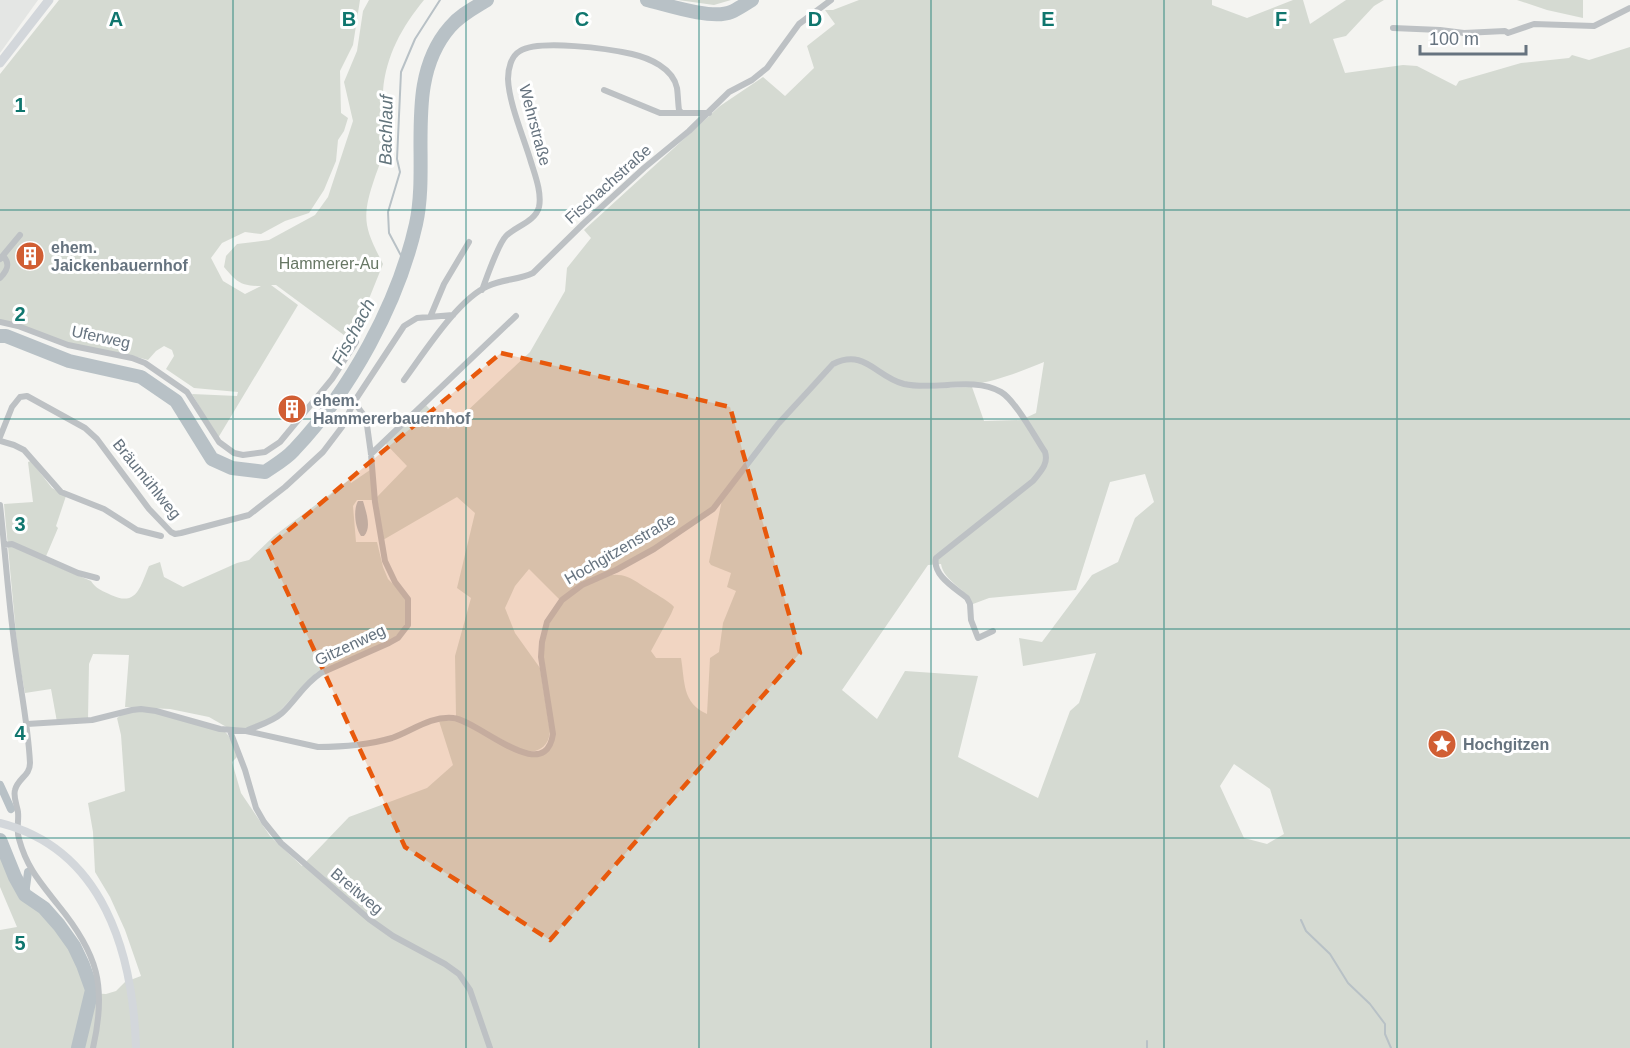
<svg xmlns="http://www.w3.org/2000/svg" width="1630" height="1048" font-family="Arial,sans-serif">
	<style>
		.built { fill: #e4e6e4 }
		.green { fill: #d5dad2; fill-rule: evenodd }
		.water { fill: #b8c1c6 }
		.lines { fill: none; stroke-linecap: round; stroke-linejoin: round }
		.stream { stroke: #b8c1c6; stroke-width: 2 }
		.canal { stroke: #b8c1c6; stroke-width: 8 }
		.river { stroke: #b8c1c6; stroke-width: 14 }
		.street { stroke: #bdc1c4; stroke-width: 6 }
		.secondary { stroke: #d3d7db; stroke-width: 8 }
		.primary { stroke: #d3d7db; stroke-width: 9 }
		.marked { fill: #e8590c; fill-opacity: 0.2; stroke: #e8590c; stroke-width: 4.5; stroke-dasharray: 12 8; stroke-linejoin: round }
		.grid { fill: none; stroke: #0f766e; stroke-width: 1.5; stroke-opacity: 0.55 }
		.labels { text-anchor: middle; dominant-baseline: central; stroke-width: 6; stroke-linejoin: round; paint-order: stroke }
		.street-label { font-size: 16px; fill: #66737f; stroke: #fff }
		.poi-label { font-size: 16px; font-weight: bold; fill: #66737f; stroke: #fff; text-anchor: start }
		.park-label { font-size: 16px; fill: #677764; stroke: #fff }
		.water-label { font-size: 18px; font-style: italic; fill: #62747c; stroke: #fff }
		.grid-label { font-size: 20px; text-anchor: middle; font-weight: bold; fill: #0f766e; stroke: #fff; stroke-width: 6; stroke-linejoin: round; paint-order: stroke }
	</style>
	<rect width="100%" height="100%" fill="#f4f4f1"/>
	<!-- built -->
	<path class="built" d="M0,0H38L0,53Z"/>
	<!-- green -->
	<path class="green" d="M59,0H360L353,45L340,71L341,113L348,118L344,131L338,140L336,161L324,190L309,213L285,221L261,234L245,232L222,243L211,258L223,281L245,294L261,286C240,286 237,282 224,267L226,256L237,244L269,240L315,215L328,197L353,121L344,82L357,51L363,11L369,0H424C402,27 386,55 383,91C382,110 384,131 383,150C382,160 378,168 375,177C361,218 364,227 383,264L352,341L276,285H271L298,305L218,438L192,394L237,396L238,392L194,388L166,369L174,356L172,350L164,346L156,351L148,360C126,353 105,352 84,347C55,340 28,329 0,320V74Z
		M678,0H731L714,5Z
		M859,0H1212V5L1247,18L1293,0H1303L1310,24L1346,0H1384L1374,6L1346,36L1333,39L1345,73L1403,65L1417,66L1456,86L1459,81L1521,63L1569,58L1572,55L1589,60L1630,47V1048H0V930L17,927L0,887V847C8,863 12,880 20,895C25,902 35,908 41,914C66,940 79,957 89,993L106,994L116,991L125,982L141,976L125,930L110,897L95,872L93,832L88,803L125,791L121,735L117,718C123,714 127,711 134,710C150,709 210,723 224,731C231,736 234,748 238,756L232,762L241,793L270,836L302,866L349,817L427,788L453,765L439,721C447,720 454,720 462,722C483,729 523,767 544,752C579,728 493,624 598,579C615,572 625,574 640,584C647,589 671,602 674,607L671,614L651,651L656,658H681C685,682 682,703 707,714L710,658L719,652L723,623L736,591L727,587L731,573L711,565L709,562L722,500L785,419L836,365C864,353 872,374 896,383C919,392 948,387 972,387L984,421L1021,420L1036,413L1044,362C1022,371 997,381 974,384C960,386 943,385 928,385C919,384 910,384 901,382C882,376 865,352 844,358C815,366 736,477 714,505C687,527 656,548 625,564C601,575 580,583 560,600L529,569L515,586L505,608L515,633L540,668L550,731C549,745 541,752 526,752L456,716L455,656L471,598L457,588L475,513L457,497L383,540L377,497L407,466L385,443L426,405L448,429L530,352L565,291L567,268L591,238L584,230L720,106L763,77L785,96L814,68L807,46L835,24L825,10H833ZM1145,474L1154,502L1135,518L1118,562L1092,575L1042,642L1019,638L1023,666L1096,653L1079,703L1070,711L1038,798L958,757L978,676L905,671L877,719L842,690L928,565L941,564C944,582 966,588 973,604L989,598L1076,590L1110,482ZM1234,764L1270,789L1284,834L1267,844L1244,838L1220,786Z
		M1517,0H1583V18L1547,10Z
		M31,461L52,488L66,496L56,526L58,528L44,561L91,581C96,589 103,591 111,595C137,607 140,587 149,566L160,562L164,577L183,587L237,563L249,560L274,536L349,480L351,483L370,470L373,500H357L353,506L356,542H377L383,567L388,579L401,592L406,601L405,627L393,639L316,673L274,717L244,729H230L209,717L170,709L125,707L129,655L93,654L89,664L88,719L57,722L51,689L25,693L18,655L4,504L33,502L28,462Z"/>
	<!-- water -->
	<path class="water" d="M358,501H363C366,512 372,527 364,536H361C355,527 353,510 358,501Z"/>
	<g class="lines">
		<!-- stream -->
		<path class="stream" d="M406,265L389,233L388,212L400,172L397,159L401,72L415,39L440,0
			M1301,920L1306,931L1330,954L1348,983L1370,1004L1385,1024V1034L1391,1048
			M1147,1041V1048"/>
		<!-- canal -->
		<path class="canal" d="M0,785L11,809
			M25,895L28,872"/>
		<!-- river -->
		<path class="river" d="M647,0C667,5 712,20 731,12C738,9 745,4 752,0
			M0,336H6L69,361L141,377L176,401L212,459L232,468L265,472C275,465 286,459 294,450C350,391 398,304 416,224C430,160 403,81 450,27C460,15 474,8 487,0
			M0,840L15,877L25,895L44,908L59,925L74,946L83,965L92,990L78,1048"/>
		<!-- street -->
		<path class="street" d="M1393,28L1440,30L1464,33L1505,31L1508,33L1534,24L1594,26L1630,8
			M604,90L660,113H682
			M0,259L20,235
			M0,278C6,272 11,265 4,257
			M482,290C487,277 498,244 506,236C516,226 535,222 539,207C542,193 535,175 531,162C524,138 509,104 508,79C508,69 511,56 520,51C539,39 610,49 632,54C649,58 673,68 677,88C678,95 678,103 679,110L682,113H709
			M431,315L444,284L469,242
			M0,322L18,326L68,345L132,358L145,363L187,392L219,442L234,453L243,455L265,452L280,442L332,379L356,342
			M404,380C424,353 458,299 488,286C502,279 519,280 533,273L583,224L644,168L689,131L729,92L752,80L767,68L799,24L831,0
			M0,437L12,407L20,397L27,396L85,428L97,439L149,509L171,532L175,534L181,533L249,515L285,487L323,452L342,427L354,402L404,326L417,318L453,315
			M0,441L14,445L24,450L61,492L104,509L137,530L161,536
			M371,454L516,316
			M0,505C5,550 8,596 14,641C19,682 28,722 30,763C30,776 18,778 15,790C13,797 17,805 18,812C19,821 16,830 19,839C27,868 40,882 58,905C98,954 107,986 93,1048
			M4,545L12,544L78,573L97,578
			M27,724L92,720L132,710L141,709L156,711L220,729L246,731L318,747C343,747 368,745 392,738C412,731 430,716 453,718C478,720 545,787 553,734L541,657L542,642L547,622L562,600L582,585L616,570L654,549L713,509L778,424L833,364C865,348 876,377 904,384C935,391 972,376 1001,392C1015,400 1035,437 1045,452C1049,464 1040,472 1033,481L936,558C932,575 955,588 967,598L970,604L971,620L978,638L993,631
			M248,730C259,725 272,722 282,713C296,700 304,684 321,673L389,643L398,638L408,625V599L395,582L385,561L375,502L371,454L366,418L354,402
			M230,731L245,770L256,808L264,822L281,843L369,919L393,936L445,964L459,974L470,990L490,1048"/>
		<!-- secondary -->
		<path class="secondary" d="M0,823C104,849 133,954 136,1048"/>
		<!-- primary -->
		<path class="primary" d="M0,63L49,0"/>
	</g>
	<!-- marked area -->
	<path class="marked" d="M501,353L730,407L800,653L550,940L405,847L267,548Z"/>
	<!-- grid -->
	<path class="grid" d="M233,0V1048M466,0V1048M699,0V1048M931,0V1048M1164,0V1048M1397,0V1048M0,210H1630M0,419H1630M0,629H1630M0,838H1630"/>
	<!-- icons -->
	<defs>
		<g id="building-disc" transform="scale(1.5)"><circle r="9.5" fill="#d15e33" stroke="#fff"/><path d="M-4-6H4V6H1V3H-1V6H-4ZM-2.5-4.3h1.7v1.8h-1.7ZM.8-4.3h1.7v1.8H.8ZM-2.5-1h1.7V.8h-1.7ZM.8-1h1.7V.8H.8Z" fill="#fff"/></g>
		<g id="sight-disc" transform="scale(1.5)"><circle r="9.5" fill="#d15e33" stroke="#fff"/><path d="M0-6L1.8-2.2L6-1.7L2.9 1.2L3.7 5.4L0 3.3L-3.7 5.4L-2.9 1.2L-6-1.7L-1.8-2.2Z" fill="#fff"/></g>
	</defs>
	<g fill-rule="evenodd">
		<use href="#building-disc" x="30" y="256"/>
		<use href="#building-disc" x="292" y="409"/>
		<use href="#sight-disc" x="1442" y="744"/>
	</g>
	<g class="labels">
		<!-- street labels -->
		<g class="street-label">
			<text transform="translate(535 125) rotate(75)">Wehrstraße</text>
			<text transform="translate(608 184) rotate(-42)">Fischachstraße</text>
			<text transform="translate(101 337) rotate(12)">Uferweg</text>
			<text transform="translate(147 479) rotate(51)">Bräumühlweg</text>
			<text transform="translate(620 549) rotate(-30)">Hochgitzenstraße</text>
			<text transform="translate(350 645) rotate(-25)">Gitzenweg</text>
			<text transform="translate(357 891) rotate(40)">Breitweg</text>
		</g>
		<!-- poi labels -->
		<g class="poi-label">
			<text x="51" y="247">ehem.<tspan x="51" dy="18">Jaickenbauernhof</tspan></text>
			<text x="313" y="400">ehem.<tspan x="313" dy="18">Hammererbauernhof</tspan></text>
			<text x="1463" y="744">Hochgitzen</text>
		</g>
		<!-- park labels -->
		<g class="park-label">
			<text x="329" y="263">Hammerer-Au</text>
		</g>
		<!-- water labels -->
		<g class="water-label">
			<text transform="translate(386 130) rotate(-89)">Bachlauf</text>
			<text transform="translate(353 332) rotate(-62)">Fischach</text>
		</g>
	</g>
	<g class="grid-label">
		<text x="116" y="26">A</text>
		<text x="349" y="26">B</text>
		<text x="582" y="26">C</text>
		<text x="815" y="26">D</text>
		<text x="1048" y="26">E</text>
		<text x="1281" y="26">F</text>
		<text x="20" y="112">1</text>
		<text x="20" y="321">2</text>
		<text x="20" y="531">3</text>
		<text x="20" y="740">4</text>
		<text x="20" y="950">5</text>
	</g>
	<!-- scale -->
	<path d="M1420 45v9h106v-9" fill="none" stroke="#66737f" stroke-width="3"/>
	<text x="1429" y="45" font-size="18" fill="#66737f" stroke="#ffffff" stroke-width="4.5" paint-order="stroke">100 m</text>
</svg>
